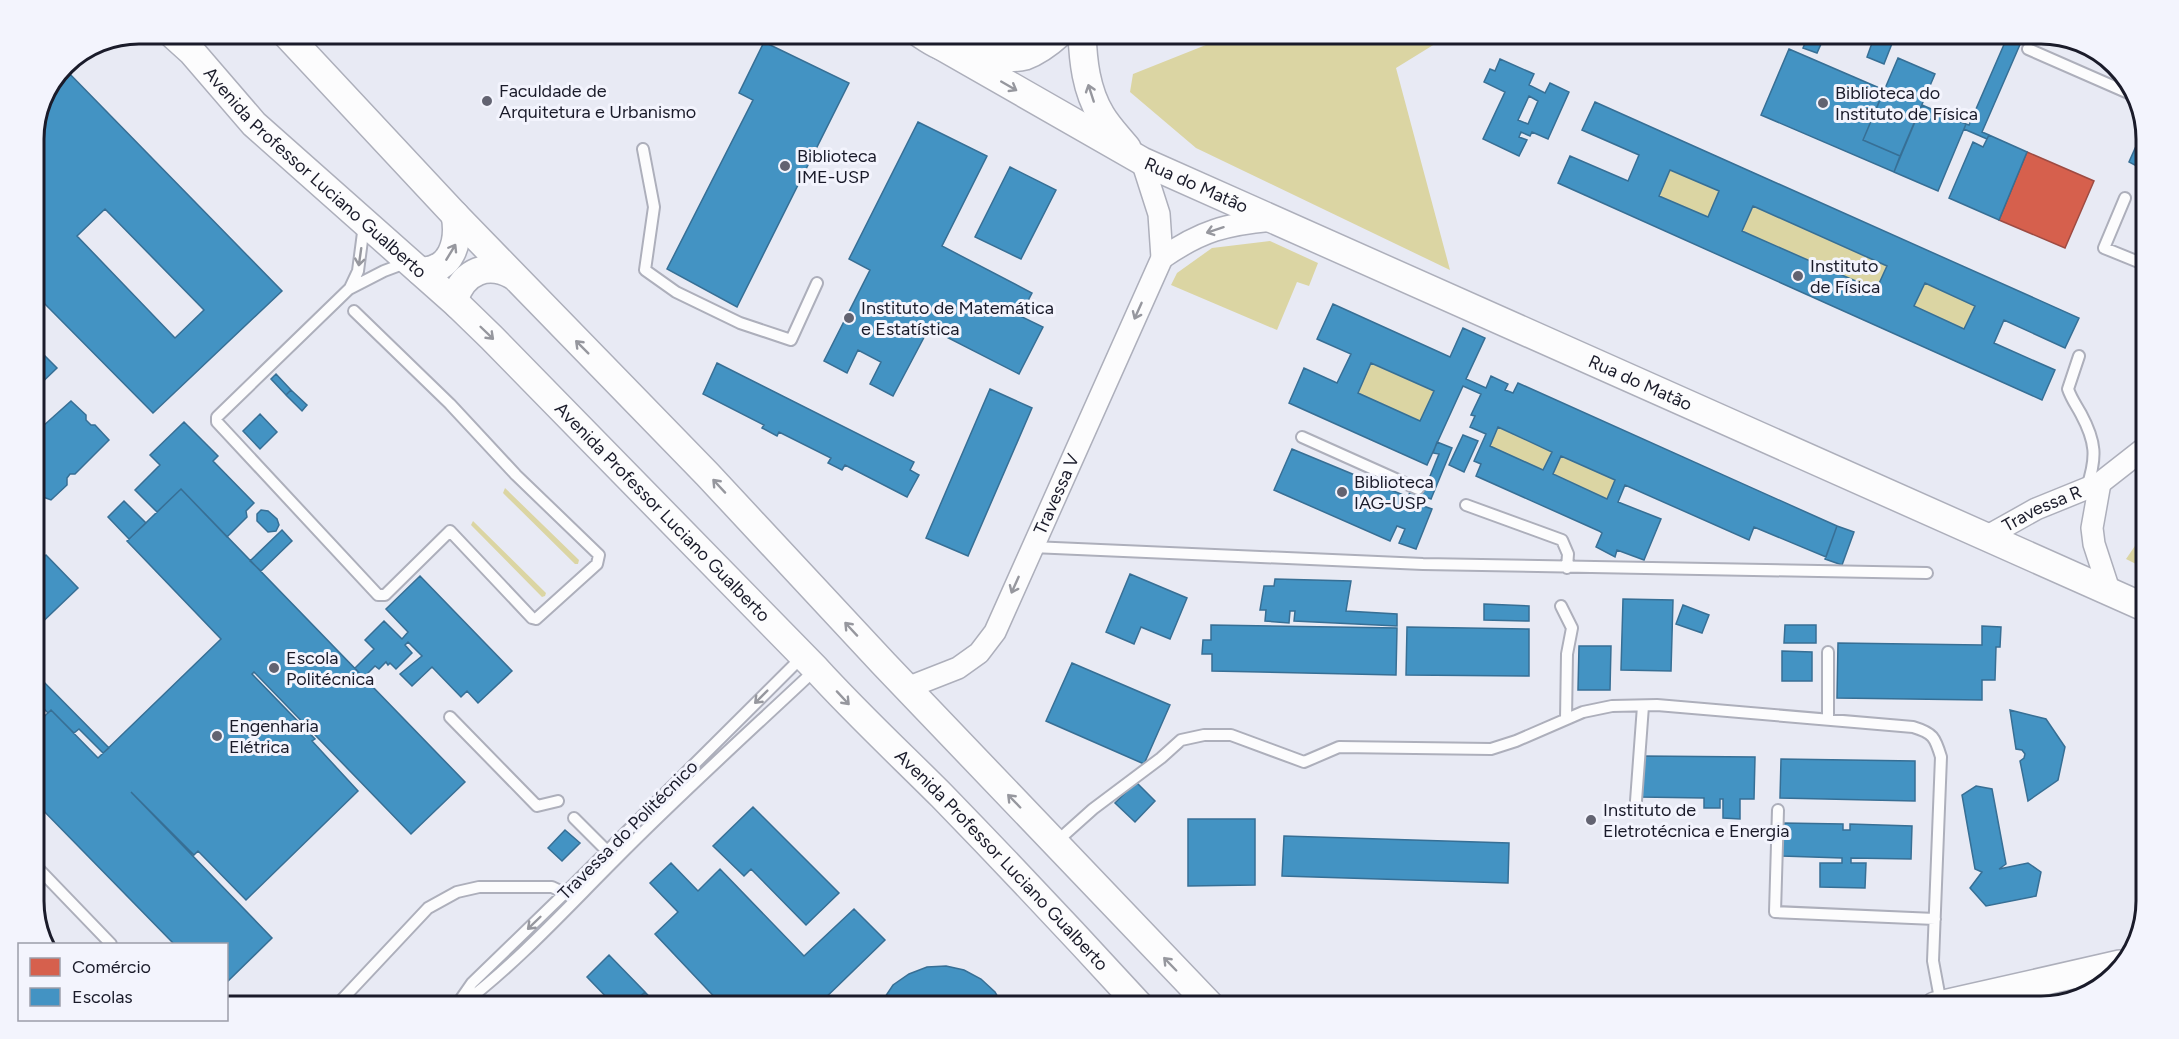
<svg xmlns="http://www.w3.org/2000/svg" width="2179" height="1039" font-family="Figtree,sans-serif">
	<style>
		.green { fill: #dbd5a3 }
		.shops { fill: #d6604d; stroke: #9e4b42; stroke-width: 1.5 }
		.schools { fill: #4393c3; stroke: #376f95; stroke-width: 1.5; fill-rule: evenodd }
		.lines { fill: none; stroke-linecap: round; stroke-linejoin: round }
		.service-casing { stroke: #adafbb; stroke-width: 14 }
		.minor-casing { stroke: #adafbb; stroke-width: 24 }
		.tertiary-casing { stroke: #adafbb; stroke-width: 30 }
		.service { stroke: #fcfcfd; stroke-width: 10 }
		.minor { stroke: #fcfcfd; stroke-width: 21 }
		.tertiary { stroke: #fcfcfd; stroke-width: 27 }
		.oneway { stroke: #96979e }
		.poi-dot { fill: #626371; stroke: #f3f4fd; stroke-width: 2 }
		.labels { text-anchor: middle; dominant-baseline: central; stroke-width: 6; stroke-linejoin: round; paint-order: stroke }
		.poi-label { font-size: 18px; fill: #1a1b2a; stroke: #f3f4fd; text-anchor: start }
		.street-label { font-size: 18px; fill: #1a1b2a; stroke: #f3f4fd }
		.rim { fill: none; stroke: #1a1b2a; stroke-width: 3 }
	</style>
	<rect width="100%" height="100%" fill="#e8eaf4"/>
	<!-- green -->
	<path class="green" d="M957,33H1043L1018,45L983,46Z
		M1236,33H1332L1443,39L1396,68L1450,270L1196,148L1130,92L1133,74Z
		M1670,170L1719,191L1708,217L1659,196Z
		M1753,206L1887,266L1876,290L1742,231Z
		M1270,241L1318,263L1309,286L1297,282L1277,330L1171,285L1177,273L1212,248Z
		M1925,283L1975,306L1964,329L1914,306Z
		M1371,363L1434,391L1420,421L1358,393Z
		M1498,427L1552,452L1543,470L1490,446Z
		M1561,456L1615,480L1607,499L1553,474Z
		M505,488L579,560L578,564H575L503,493Z
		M473,521L546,593L545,596L542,597L471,525Z
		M2146,530V569L2126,559Z"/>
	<!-- shops -->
	<path class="shops" d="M2027,152L2094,181L2065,248L1999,220Z"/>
	<!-- schools -->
	<path class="schools" d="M1809,33L1825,35L1817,53L1803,48Z
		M1848,33H1888L1885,38L1893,41L1884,64L1867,57L1872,43Z
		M2009,33H2025L1982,132L1989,135L1987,139L1964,129L1966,124L1969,125Z
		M764,42L849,83L737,307L667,269L753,100L739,93Z
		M1789,49L1884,90L1863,140L1900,156L1894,172L1761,115Z
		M1898,58L1935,74L1900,156L1863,140Z
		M1500,59L1534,74L1529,85L1545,93L1550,83L1569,92L1548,139L1532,132L1530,136L1521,132L1519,137L1527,140L1519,156L1483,139L1505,92L1484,82L1490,69L1495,71ZM1529,96L1538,101L1528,124L1518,120Z
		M63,67L282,291L153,413L33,292V132ZM105,209L204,310L175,338L77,236Z
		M1595,102L2079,318L2065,348L2004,320L1994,343L2055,370L2042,400L1558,183L1570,156L1628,181L1639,155L1582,130ZM1670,170L1719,191L1708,217L1659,196ZM1753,206L1887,266L1876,290L1742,231ZM1925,283L1975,306L1964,329L1914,306Z
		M1922,105L1966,124L1938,191L1894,172Z
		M918,122L987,156L942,246L1032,293L1020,316L1043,327L1019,374L929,328L893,396L870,384L881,362L858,350L847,373L824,361L870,270L849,259Z
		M1989,135L2027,152L1999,220L1949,198L1973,142L1983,147Z
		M2141,135L2146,137V171L2129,162Z
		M1010,167L1056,190L1021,259L975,237Z
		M1333,304L1450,357L1463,328L1485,338L1466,379L1486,388L1491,376L1508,384L1505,390L1513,393L1518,383L1837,526L1826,557L1754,527L1749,540L1625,485L1618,502L1661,519L1644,560L1617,550L1615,557L1596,547L1602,533L1599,531L1476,476L1481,464L1474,461L1486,434L1470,427L1475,416L1471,415L1481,394L1463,386L1427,465L1289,403L1304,368L1337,383L1351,354L1317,339ZM1371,363L1434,391L1420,421L1358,393ZM1498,427L1552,452L1543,470L1490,446ZM1561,456L1615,480L1607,499L1553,474Z
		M33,344L57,368L33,391Z
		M717,363L914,462L910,470L919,475L907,497L845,465L842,470L828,463L831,458L779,432L777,436L762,428L764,425L703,394Z
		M276,374L291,390L286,395L271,379Z
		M990,389L1032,408L968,556L926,538Z
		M291,390L307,405L302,411L286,395Z
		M71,401L86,415V420L91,425H95L109,440L75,474H70L67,478V485L51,500L43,497L41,500L44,504L33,515V435Z
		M260,414L277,432L260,449L243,431Z
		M184,422L218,456L213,461L254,503L246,511L247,517L227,537L181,489L157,512L135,490L160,465L150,455Z
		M1463,435L1478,441L1464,472L1449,465Z
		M1437,442L1452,448L1431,499L1418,494L1412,511L1404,507L1414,482L1426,486L1439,454L1433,453Z
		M1292,449L1408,497L1404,507L1412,511L1415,503L1432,509L1416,549L1399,543L1405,529L1397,526L1390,541L1274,490Z
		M181,489L465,782L411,834L254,672L252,674L315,739L312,741L358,791L246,900L198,851L194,855L131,792L272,938L226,983V944H174L33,800V727L51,710L98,758L221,639L127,541Z
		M124,501L146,523L129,539L108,517Z
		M261,510L268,511L277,519L279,525L276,531L268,532L257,521V514Z
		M1837,526L1854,532L1842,565L1825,559Z
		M282,530L292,541L261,571L250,561Z
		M46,555L78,588L33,631V567Z
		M1130,574L1187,598L1170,639L1141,627L1134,644L1106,632Z
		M420,576L512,671L478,703L467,691L461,697L432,667L412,686L400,674L422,656L408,642L405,645L412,653L396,669L390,663L388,665L386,662L379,669L375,666L363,678L355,668L374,649L365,640L384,621L402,639L408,632L386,609Z
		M1275,579L1351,581L1346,611L1397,614V626L1294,621L1295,611H1290L1289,623L1265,621L1266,610H1260L1264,586H1274Z
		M1623,599L1673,600L1671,671L1621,670Z
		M1484,604L1529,606V621L1484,620Z
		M1683,605L1709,615L1702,633L1676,624Z
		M1211,625L1397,628L1396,675L1212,671V654H1202L1203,640H1211Z
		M1785,625H1816V643H1784Z
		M1982,626L2001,627L2000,647H1996L1995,680H1982V700L1837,698L1838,643L1982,645Z
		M1407,627L1529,629V676L1406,675Z
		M1579,646H1611L1610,690H1578Z
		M1782,651L1812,652V681H1782Z
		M1072,663L1170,705L1144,764L1046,721Z
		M33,671L109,748L103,753L79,729L74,733L51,710L48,713L33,698Z
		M2010,710L2046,719L2065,747L2058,780L2028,801L2020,761L2024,758L2025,754L2022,750L2016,749Z
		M1641,756L1755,757L1754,799H1740V819L1723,818V799H1720V808H1704V798L1641,797Z
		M1781,759L1915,761V801L1780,798Z
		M1136,782L1155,801L1135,822L1115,803Z
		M1976,786L1992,789L2006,864L1999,869L2028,863L2041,872L2036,896L1986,906L1970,888L1982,872L1975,869L1962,795Z
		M753,807L839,893L806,925L751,869L744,876L713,846Z
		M1188,819H1255V885L1188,886Z
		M1782,823L1843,824V830H1850V824L1912,826L1911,859L1851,858V863H1866L1865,888L1820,887V863H1842V858L1782,856Z
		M565,830L580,843L562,861L548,848Z
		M1284,836L1509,843L1508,883L1282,876Z
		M671,863L698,891L720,869L804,956L854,909L885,940L817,1006H723L655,934L678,912L650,883Z
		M609,955L645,992L630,1006H615L587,977Z
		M946,966L964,970L981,979L995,992L1003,1006H879L893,985L909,974L927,967Z
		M645,992L658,1006H630Z"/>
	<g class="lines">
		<!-- service casing -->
		<g class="service-casing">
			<path id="service" d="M2028,49L2133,95
				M643,149L654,207L645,270L676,292L740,323L791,340L817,283
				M2125,198L2104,248L2146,265
				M350,288L358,271L364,225
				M354,311L450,404L516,475L599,555L597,564L536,619L532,618L450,531L385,595H378L217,422V417L349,289L384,271L408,262
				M2079,356L2068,389C2071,398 2076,405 2081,414C2096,442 2097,457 2087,487
				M1302,437L1418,489
				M1466,505L1562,540L1568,554L1567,568
				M1032,547L1423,564L1927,573
				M1561,606L1572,628L1567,654L1566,719
				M1828,652V719
				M450,717L537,806L558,801
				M1636,801L1643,706
				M1778,810L1775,912L1935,919
				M574,818L611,855
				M1055,843L1093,809L1161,758L1181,740L1204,735H1231L1304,762L1339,747L1491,749L1516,741L1583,712L1612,706L1657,705L1913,727C1933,733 1935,737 1941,757L1933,961L1941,1004
				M33,863L111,944
				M336,1006L428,908L457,892L479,887H552L569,895
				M456,1006L472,983L566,892L803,656
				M460,1006C517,963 565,910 615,860C680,794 749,732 816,669"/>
		</g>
		<!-- minor casing -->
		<g class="minor-casing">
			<g id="minor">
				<path d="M1162,258C1201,231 1226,224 1273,220"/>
				<path d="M2100,483L2092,528L2094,544L2110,593"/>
				<path id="s1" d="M1986,537L2036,509L2100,483L2146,447"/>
				<path id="s2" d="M907,688L958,668L979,653L995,632L1162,258L1159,214L1142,161"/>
			</g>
		</g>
		<!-- tertiary casing -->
		<g class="tertiary-casing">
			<g id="tertiary">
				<path id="s3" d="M171,33L192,52L254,124L458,305L492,338L816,669C856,713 900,754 942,796C1009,865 1075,935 1140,1006"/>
				<path d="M285,33L455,215L707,474L884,664L1211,1006"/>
				<path d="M919,33C925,37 932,42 939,45C956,53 1007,61 1025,56C1039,51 1050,42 1060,33"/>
				<path d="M1082,33C1083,61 1086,90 1101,115C1108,127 1118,137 1127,148"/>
				<path id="s4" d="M941,46L1142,161L2146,608"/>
				<path d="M420,271C452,272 460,241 455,215"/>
				<path d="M458,305L455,298C464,271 488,262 512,275"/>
				<path d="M1935,1006L2120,964"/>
			</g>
		</g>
		<!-- service -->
		<use href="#service" class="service"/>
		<!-- minor -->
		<use href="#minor" class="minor"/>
		<!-- tertiary -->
		<use href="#tertiary" class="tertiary"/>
	</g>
	<!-- one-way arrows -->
	<defs><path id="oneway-shaft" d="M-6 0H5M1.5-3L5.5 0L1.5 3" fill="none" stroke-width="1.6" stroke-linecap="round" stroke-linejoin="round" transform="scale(1.5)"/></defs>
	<g class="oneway">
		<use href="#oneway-shaft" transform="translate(1009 86) rotate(30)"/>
		<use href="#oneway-shaft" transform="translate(1091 93) rotate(-108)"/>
		<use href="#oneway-shaft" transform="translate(1215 230) rotate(162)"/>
		<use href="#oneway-shaft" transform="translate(451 252) rotate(-59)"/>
		<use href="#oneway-shaft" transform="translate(360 257) rotate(98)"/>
		<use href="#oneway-shaft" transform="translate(1138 311) rotate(114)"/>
		<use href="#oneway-shaft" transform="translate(487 333) rotate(44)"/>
		<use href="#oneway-shaft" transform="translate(582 347) rotate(-135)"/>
		<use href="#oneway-shaft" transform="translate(719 486) rotate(-133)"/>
		<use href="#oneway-shaft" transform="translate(1015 585) rotate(114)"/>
		<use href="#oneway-shaft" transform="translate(851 629) rotate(-133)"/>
		<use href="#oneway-shaft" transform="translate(761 697) rotate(135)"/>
		<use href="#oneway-shaft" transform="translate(843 698) rotate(47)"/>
		<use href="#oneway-shaft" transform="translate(1014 801) rotate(-134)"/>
		<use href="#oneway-shaft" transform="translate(534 923) rotate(136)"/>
		<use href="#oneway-shaft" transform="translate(1170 964) rotate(-134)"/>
	</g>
	<!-- markers -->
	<g class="poi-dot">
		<circle cx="487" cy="101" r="6"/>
		<circle cx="1823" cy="103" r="6"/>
		<circle cx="785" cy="166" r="6"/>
		<circle cx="1798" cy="276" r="6"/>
		<circle cx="849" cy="318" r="6"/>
		<circle cx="1342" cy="492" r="6"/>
		<circle cx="274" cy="668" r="6"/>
		<circle cx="217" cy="736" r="6"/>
		<circle cx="1591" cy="820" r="6"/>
	</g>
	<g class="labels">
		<!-- poi labels -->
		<g class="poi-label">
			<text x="499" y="91">Faculdade de<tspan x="499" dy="21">Arquitetura e Urbanismo</tspan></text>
			<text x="1835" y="93">Biblioteca do<tspan x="1835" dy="21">Instituto de Física</tspan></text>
			<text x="797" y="156">Biblioteca<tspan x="797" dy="21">IME-USP</tspan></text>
			<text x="1810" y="266">Instituto<tspan x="1810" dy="21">de Física</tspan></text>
			<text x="861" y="308">Instituto de Matemática<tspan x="861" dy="21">e Estatística</tspan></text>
			<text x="1354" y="482">Biblioteca<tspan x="1354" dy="21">IAG-USP</tspan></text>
			<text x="286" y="658">Escola<tspan x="286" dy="21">Politécnica</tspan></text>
			<text x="229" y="726">Engenharia<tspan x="229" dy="21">Elétrica</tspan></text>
			<text x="1603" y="810">Instituto de<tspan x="1603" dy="21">Eletrotécnica e Energia</tspan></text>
		</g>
		<!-- street labels -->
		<g class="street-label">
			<text stroke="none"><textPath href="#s3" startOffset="201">Avenida Professor Luciano Gualberto</textPath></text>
			<text stroke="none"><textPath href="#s4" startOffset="291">Rua do Matão</textPath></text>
			<text stroke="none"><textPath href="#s4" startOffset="777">Rua do Matão</textPath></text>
			<text stroke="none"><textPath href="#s2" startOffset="258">Travessa V</textPath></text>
			<text stroke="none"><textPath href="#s1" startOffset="63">Travessa R</textPath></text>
			<text stroke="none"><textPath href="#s3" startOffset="687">Avenida Professor Luciano Gualberto</textPath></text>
			<text transform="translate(628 830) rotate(-45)">Travessa do Politécnico</text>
			<text stroke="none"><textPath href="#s3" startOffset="1173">Avenida Professor Luciano Gualberto</textPath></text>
		</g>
	</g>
	<!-- crop -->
	<path d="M0 0H2179V1039H0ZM139 44H2041A95 95 0 0 1 2136 139V901A95 95 0 0 1 2041 996H139A95 95 0 0 1 44 901V139A95 95 0 0 1 139 44Z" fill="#f3f4fd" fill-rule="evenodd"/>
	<path class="rim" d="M139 44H2041A95 95 0 0 1 2136 139V901A95 95 0 0 1 2041 996H139A95 95 0 0 1 44 901V139A95 95 0 0 1 139 44Z"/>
	<!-- legend -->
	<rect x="18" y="943" width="210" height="78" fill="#f3f4fd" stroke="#9c9da9" stroke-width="1.5"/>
	<rect x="30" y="958" width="30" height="18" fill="#d6604d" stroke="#9c9da9" stroke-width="1.5"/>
	<text x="72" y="973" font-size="18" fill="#1a1b2a">Comércio</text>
	<rect x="30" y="988" width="30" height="18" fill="#4393c3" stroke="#9c9da9" stroke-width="1.5"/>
	<text x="72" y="1003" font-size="18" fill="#1a1b2a">Escolas</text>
</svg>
